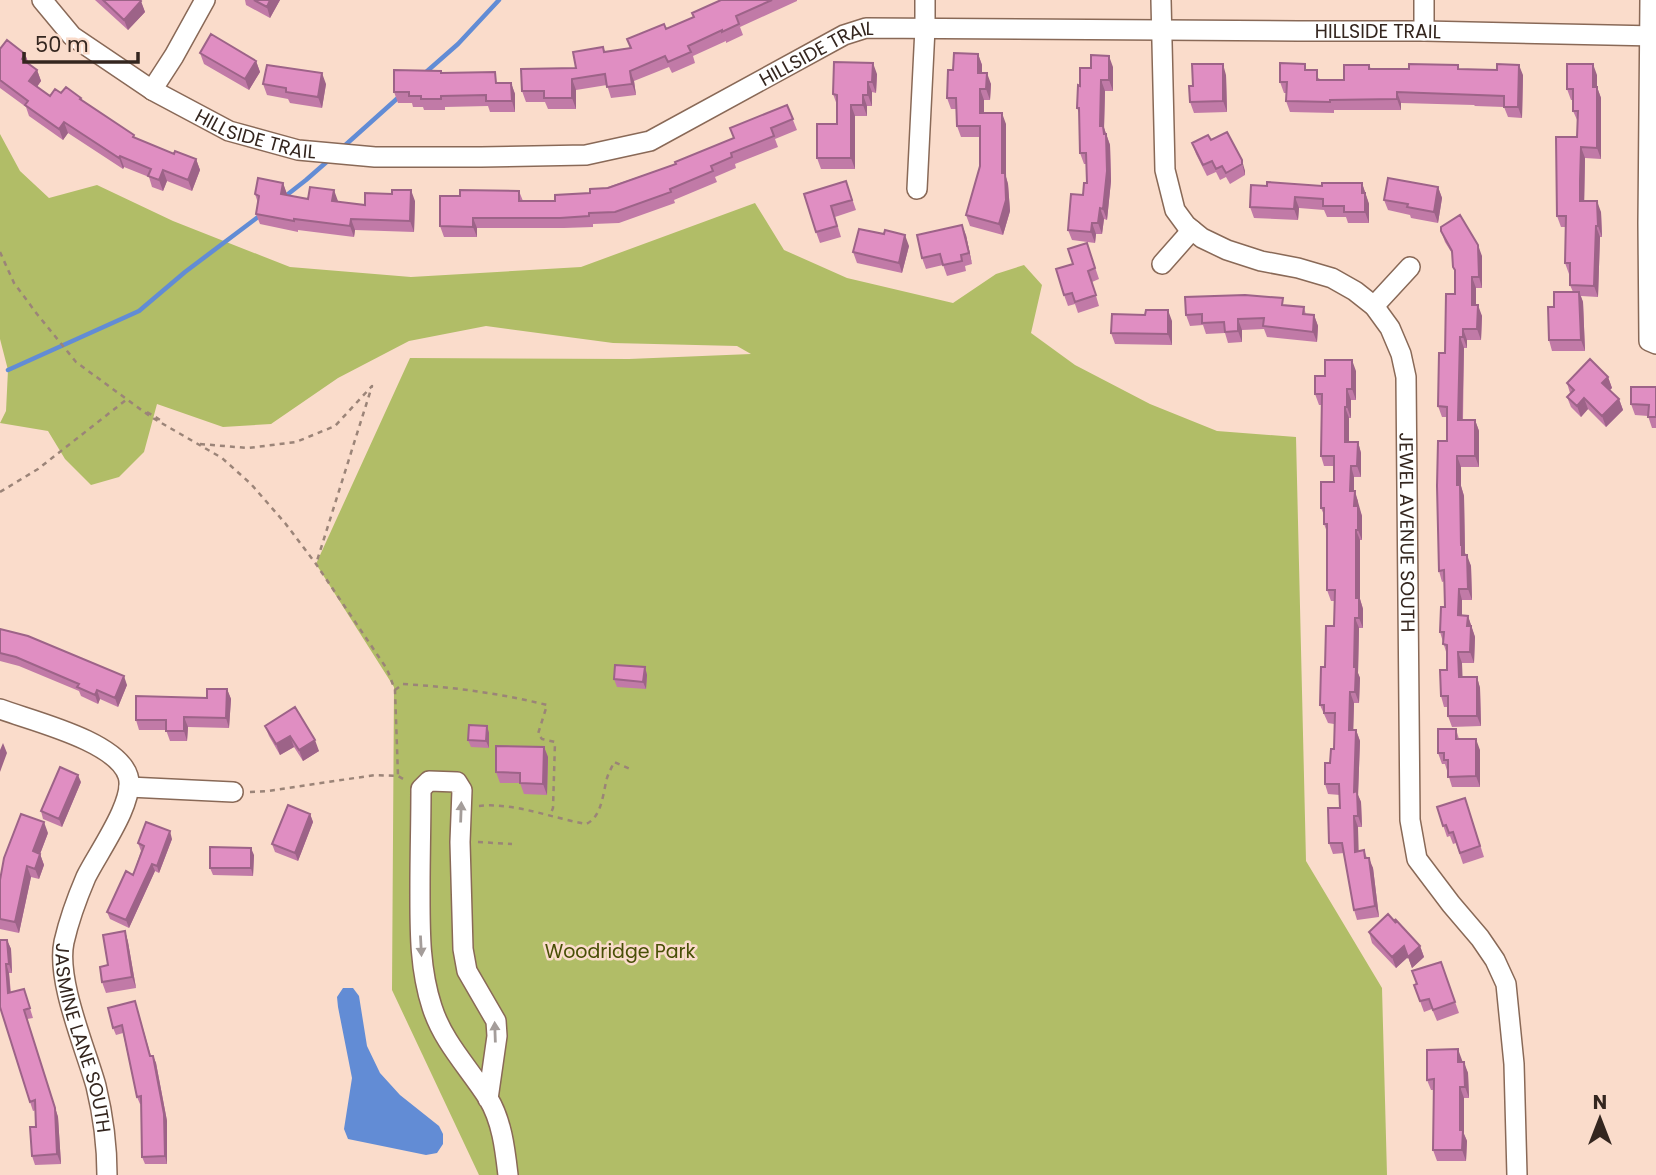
<svg xmlns="http://www.w3.org/2000/svg" width="1656" height="1175" font-family="Poppins,sans-serif">
	<style>
		.green { fill: #b1bd67 }
		.water { fill: #628cd5 }
		.lines { fill: none; stroke-linecap: round; stroke-linejoin: round }
		.stream { stroke: #628cd5; stroke-width: 4.5 }
		.minor-casing { stroke: #896957; stroke-width: 22 }
		.path { stroke: #9b8478; stroke-width: 2.5; stroke-dasharray: 5 5; stroke-linecap: butt }
		.minor { stroke: #fff; stroke-width: 19 }
		.wall { fill: #c17aa7 }
		.shaded-wall { fill: #9d6388 }
		.building { fill: #e08ec2; stroke: #9d6388; stroke-width: 2 }
		.oneway { fill: #a49d9a }
		.labels { text-anchor: middle; dominant-baseline: central; stroke-width: 5; stroke-linejoin: round; paint-order: stroke }
		.street-label { font-size: 19px; fill: #34261f; stroke: #fadccb }
		.park-label { font-size: 19px; fill: #484f06; stroke: #fadccb }
	</style>
	<rect width="100%" height="100%" fill="#fadccb"/>
	<!-- green -->
	<path class="green" d="M0,134L20,171L49,198L97,185L173,221L290,267L411,277L581,267L755,203L784,250L847,278L953,303L996,274L1024,265L1042,285L1031,333L1075,365L1150,404L1217,431L1296,437L1306,861L1382,988L1387,1175H479L392,990L394,687L316,564L410,358L629,359L751,354L737,346L613,343L486,326L409,341L338,378L271,424L223,427L157,404L144,452L119,477L91,485L65,459L48,431L0,423L6,411L8,370L0,339Z"/>
	<!-- water -->
	<path class="water" d="M343,988H353L359,996L367,1046L380,1073L400,1095L439,1126L443,1134V1144L437,1153L426,1155L348,1139L344,1129L352,1078L338,1007L337,997Z"/>
	<g class="lines">
		<!-- stream -->
		<path class="stream" d="M425,73L458,44L499,0
			M342,148L400,96
			M283,198L306,180L330,159
			M8,370L139,311L185,272L262,214"/>
		<!-- minor casing -->
		<g class="minor-casing">
			<g id="minor">
				<path id="s1" d="M42,0L72,36L152,90L229,131L298,150L375,157H481L586,155L650,141L844,35L866,28L1298,31H1424L1656,36"/>
				<path id="s2" d="M1161,0L1165,170L1175,210L1186,225L1202,238L1227,250L1261,261L1298,268L1332,278L1355,291L1374,306L1390,328L1401,354L1406,377L1410,820L1417,859L1451,904L1480,938L1495,960L1506,984L1514,1064L1517,1175"/>
				<path d="M1424,0V31"/>
				<path d="M1650,0L1648,223L1649,341L1656,344"/>
				<path d="M152,90L174,56L205,0"/>
				<path d="M917,189L925,28V0"/>
				<path d="M1162,264L1192,230"/>
				<path d="M1374,306L1410,267"/>
				<path id="s3" d="M0,709C32,721 117,741 128,776C136,801 97,854 86,877C77,898 69,920 64,942C56,980 85,1047 96,1086C103,1115 107,1145 107,1175"/>
				<path d="M129,787L233,792"/>
				<path d="M488,1099L497,1036L496,1021L467,971L463,949L460,842L462,790L457,782L429,781L421,789C421,821 420,853 420,886C420,927 419,967 432,1007C443,1042 469,1068 488,1098C502,1121 505,1149 508,1175"/>
			</g>
		</g>
		<!-- path -->
		<path class="path" d="M0,252L14,283L37,314L76,362L151,417L222,458L251,484L285,523L316,564L387,669L395,690L398,776
			M147,412L162,421
			M200,444L248,448L296,442L335,426L372,386L316,564
			M0,492L38,469L126,400
			M395,690L403,684C452,687 499,693 547,705L538,734L542,739L555,742L553,808L550,815
			M250,792L268,791L375,775L398,776L405,780
			M479,806C513,802 552,818 586,824C602,817 603,793 607,778C609,772 612,767 614,762L630,769
			M478,842L512,844"/>
		<!-- minor -->
		<use href="#minor" class="minor"/>
	</g>
	<!-- wall -->
	<path class="wall" d="M95,0H140L145,12L128,30Z
		M245,0H280L270,18L246,5Z
		M721,0H797V1L740,27L743,35L726,43V41L693,56L695,63L672,73L669,67L634,81L636,95L611,98L607,85L576,90V109H548L545,102H526L522,91L576,68L603,47L605,52L631,48L666,29L693,17Z
		M0,49L25,54L29,64L37,70L41,81L37,87L50,96L61,93L82,100L136,139L174,154L196,159L200,170L192,191L167,181L163,191L152,187L149,177L124,167L123,169L68,133L63,140L29,116L26,107L0,88Z
		M200,53L256,61L260,72L249,90L204,64Z
		M978,54L982,65V73L991,84L990,100H984V113L1006,124V177L1008,184L1010,211L1003,235L970,226L966,215L980,166V137H961L957,126L956,109H951L947,98Z
		M1369,65L1371,69H1460L1523,75L1522,118L1508,117L1504,107L1475,106L1474,105L1401,103V110H1334V113L1290,112L1286,101V93H1284L1280,82L1308,70L1321,80H1344Z
		M1113,67V91H1105L1104,128L1110,145L1111,181L1107,220L1104,219L1102,234H1096L1095,243L1072,240L1068,230L1083,195L1087,183L1086,164H1084L1080,153V115L1077,108L1080,86L1091,68Z
		M441,71L442,73L499,83H511L515,94V112H490L488,106L445,107V110H424L423,107H413L412,103H398L394,92Z
		M877,74L876,93L872,92V106H867V116H855V169H821L817,158L837,124V105L833,94Z
		M1226,75L1227,112L1194,113L1190,102L1193,86Z
		M1597,75V87L1601,98V159L1585,158L1584,201L1601,212L1602,237H1600L1598,297L1581,296L1583,302L1585,351H1552L1549,340L1554,307L1573,292L1570,285V274H1569L1565,263L1566,227H1561L1557,216L1577,137L1578,122L1573,111V100H1571L1567,89Z
		M263,84H326L322,108L290,103L288,99L267,95Z
		M787,105L797,130L775,139L778,147L735,164L736,168L715,177L717,182L674,200L675,203L619,223L593,224V227L564,228H477V237H444L440,226L460,196L519,191L523,201H555L590,193L676,164L733,138Z
		M1227,132L1245,171V175L1230,184L1226,177L1220,180L1216,172L1207,176L1196,154L1192,143L1211,140Z
		M846,181L856,210L835,217L841,237L820,243L816,232Z
		M283,183L287,195L308,199L365,205L415,201L414,232L355,230L354,237L298,230V232L260,224L256,214L258,203L255,194Z
		M1362,183L1369,204V223H1348L1346,217H1327L1324,210L1299,208L1298,220L1254,218L1250,207L1267,186H1322Z
		M1438,187L1442,198L1438,223L1411,218L1410,215L1388,210L1384,200Z
		M1441,231L1482,256V288H1476V305L1482,316L1481,340H1467V348H1464L1463,420H1475L1479,431V467H1461V486L1464,496L1465,553L1471,566L1472,600H1462V616H1468L1475,637L1474,663H1462V677H1477L1480,688L1481,726L1452,727L1448,716V707H1444L1441,696L1447,670V655L1440,632L1445,607V581L1442,582L1439,571L1447,441V417H1442L1438,406L1445,353L1455,294V273L1453,267V255L1445,242Z
		M966,235L972,264L965,266L966,271L947,276L943,265L926,269L922,258Z
		M1087,243L1099,279L1092,282L1099,306L1078,313L1075,304L1068,306L1064,295L1073,264Z
		M909,246L902,273L857,263L853,252Z
		M1286,305L1304,307L1306,315H1314L1318,326L1317,342L1267,337L1264,329L1242,330V342L1228,343L1225,333L1206,334L1203,325L1190,326L1186,315Z
		M1172,321V345L1115,344L1111,333Z
		M1356,371V400H1351V418H1349V442H1358L1361,453V477H1354V491L1358,501V506L1362,516V540H1360V599L1363,609V628H1359L1358,673L1360,678L1359,703H1354L1353,730H1356L1360,741L1358,795L1361,802L1362,827H1358V851L1364,850L1367,858L1373,868L1379,917L1357,920L1354,910L1344,853L1333,854L1329,843L1340,808V795L1328,794L1325,784L1334,749V724L1328,723L1320,705L1325,667L1334,626L1335,601H1331L1327,590V532L1324,524V515L1321,508L1334,482V466H1324L1321,456L1322,405H1319L1315,394L1325,376Z
		M1608,377L1612,388L1609,390L1619,399L1623,410L1606,427L1588,409L1581,417L1571,407L1567,397L1570,393L1567,383Z
		M1656,387V428H1652L1648,416L1635,415L1631,404Z
		M0,629L127,685L118,707L100,699L98,704L81,696L79,691L19,666L0,661Z
		M645,667L647,675L646,689L617,687L614,679Z
		M227,689L231,699L229,728L188,727L187,741H170L166,730H139L136,720L207,698Z
		M265,726L319,751L303,761L294,747L280,755L269,736Z
		M487,726L489,733V748L471,747L468,740Z
		M1456,729L1459,739L1480,750V787H1452L1445,764H1442L1438,753Z
		M544,747L548,757L547,795L524,794L520,783H500L496,772Z
		M81,782L62,827L43,819L41,811Z
		M1465,798L1484,857L1463,864L1456,843L1453,844L1450,836L1447,837L1437,807Z
		M310,814L313,822L298,861L275,852L272,844Z
		M48,833L40,854L44,865L39,879L31,877L19,933L0,929V880Z
		M172,839L159,873L155,871L129,928L110,919L107,912L133,875L141,851L138,843Z
		M254,855L253,876L213,875L210,868Z
		M125,931L128,942L136,988L106,993L102,982L108,965Z
		M1369,932L1420,946L1424,957L1412,968L1408,957L1396,968L1372,943Z
		M7,940L11,949L12,973H9L11,993L24,989L33,1018L27,1019L58,1117L61,1164L35,1165L32,1156L36,1127V1110L33,1111L30,1102L0,1007Z
		M1441,962L1459,1013L1437,1021L1432,1009L1424,1012L1414,985Z
		M135,1001L151,1056H153L156,1063L167,1121V1164H145L142,1157L141,1104H140L137,1097L123,1033L116,1035L113,1028Z
		M1462,1060L1468,1073L1469,1098H1464V1134L1467,1141L1466,1161H1437L1433,1150V1090H1431L1427,1080Z"/>
	<!-- shaded-wall -->
	<path class="shaded-wall" d="M270,0H280L270,18L267,7Z
		M141,1L145,12L128,30L124,20Z
		M25,54L29,65L22,59Z
		M978,54L982,65V84L978,73Z
		M1109,56L1113,67V91L1109,80Z
		M256,61L260,72L249,90L245,79Z
		M873,63L877,74L876,93L872,82Z
		M1223,64L1226,75L1227,112L1223,101Z
		M1593,64L1597,75V98L1593,87Z
		M1519,65L1523,75L1522,118L1518,107Z
		M37,70L41,81L33,92L29,81Z
		M630,71L634,81L636,95L632,84Z
		M322,73L326,84L322,108L318,97Z
		M987,73L991,84L990,100L986,89Z
		M572,79L576,90V109L572,98Z
		M1101,80L1105,91L1104,128L1110,145L1111,181L1107,220L1103,209L1100,126Z
		M868,82L872,92V106L868,95Z
		M511,83L515,94V112L512,101Z
		M1597,87L1601,98V159L1597,148Z
		M980,89L984,100V124L980,113Z
		M1397,92L1401,103V110L1397,99Z
		M863,95L867,106V116L863,105Z
		M851,105L855,116V169L851,158Z
		M1002,113L1006,124V177L1008,184L1010,211L1003,235L999,224L1002,173Z
		M64,122L68,133L63,140L59,129Z
		M1581,147L1585,158L1584,212L1580,201Z
		M120,156L124,167L123,169L119,158Z
		M196,159L200,170L192,191L188,180Z
		M1242,160L1245,171V175L1242,164Z
		M163,170L167,181L163,191L159,180Z
		M283,183L287,194L285,205L281,194Z
		M1362,183L1369,204V223L1365,212L1362,193Z
		M1438,187L1442,198L1438,223L1434,212Z
		M334,190L338,201L336,212L332,201Z
		M411,190L415,201L414,232L410,221Z
		M1295,197L1299,208L1298,220L1294,209Z
		M1597,201L1601,212L1602,237L1598,226Z
		M1100,208L1104,219L1102,234L1098,223Z
		M473,218L477,228V237L473,227Z
		M351,219L355,230L354,237L350,226Z
		M1092,223L1096,234L1095,243L1091,232Z
		M962,225L966,235L972,264L969,253Z
		M1596,226L1600,237L1598,297L1594,286Z
		M905,235L909,246L902,273L899,263Z
		M1478,245L1482,256V288L1479,277Z
		M1472,277L1476,288V316L1472,305Z
		M1579,292L1583,302L1585,351L1581,340Z
		M1478,305L1482,316L1481,340L1477,329Z
		M1168,310L1172,321V345L1168,334Z
		M1314,315L1318,326L1317,342L1313,332Z
		M1238,319L1242,330V342L1238,331Z
		M1463,329L1467,340V348L1463,337Z
		M1460,337L1464,348L1462,430L1458,420Z
		M1352,360L1356,371V400L1352,389Z
		M1608,377L1612,388L1606,394L1602,383Z
		M1347,389L1351,400V418L1347,407Z
		M1584,398L1588,409L1581,417L1577,406Z
		M1619,399L1623,410L1606,427L1602,416Z
		M1345,407L1349,418V453L1345,442Z
		M1475,420L1479,431V467L1475,456Z
		M1358,442L1361,453V477L1357,466Z
		M1457,456L1461,467V486L1464,496L1465,553L1466,556L1462,555L1461,545L1457,485Z
		M1351,466L1354,477V501L1350,491Z
		M1355,491L1362,516V540L1358,530L1354,506Z
		M1356,530L1360,540V599L1363,609V628L1359,618L1356,598Z
		M1467,555L1471,566L1472,600L1468,589Z
		M1459,589L1462,600V626L1458,615Z
		M1468,616L1475,637L1474,663L1470,652L1467,626Z
		M1355,618L1359,628L1358,673L1360,678L1359,703L1355,692L1354,667Z
		M1458,652L1462,663L1463,688L1459,677Z
		M645,667L647,675L646,689L643,682Z
		M124,676L127,685L118,707L115,698Z
		M1477,677L1480,688L1481,726L1477,716Z
		M227,689L231,699L229,728L226,718Z
		M97,690L100,699L98,704L95,695Z
		M1350,692L1354,703L1353,741L1349,730Z
		M184,717L188,727L187,741L184,731Z
		M487,726L489,733V748L486,741Z
		M1356,730L1360,741L1358,795L1361,802L1362,827L1358,816L1354,792Z
		M290,736L294,747L280,755L276,744Z
		M1476,739L1480,750V787L1476,776Z
		M315,740L319,751L303,761L299,750Z
		M3,743L7,753L0,772V750Z
		M544,747L548,757L547,795L543,784Z
		M78,775L81,782L62,827L59,819Z
		M310,814L313,822L298,861L295,853Z
		M1354,816L1358,827L1359,862L1355,852Z
		M44,822L48,833L40,854L44,865L39,879L35,869L33,851Z
		M170,831L172,839L159,873L157,866Z
		M251,848L254,855L253,876L251,868Z
		M1369,858L1373,868L1379,917L1375,906Z
		M152,864L155,871L129,928L126,920Z
		M27,866L31,877L19,933L15,922Z
		M125,931L128,942L136,988L132,977Z
		M7,940L11,949L12,973L9,964Z
		M1404,946L1408,957L1396,968L1392,957Z
		M1420,946L1424,957L1412,968L1408,957Z
		M6,964L9,973L11,1003L8,993Z
		M24,1010L58,1117L61,1164L57,1154Z
		M1458,1049L1462,1060V1073L1458,1062Z
		M153,1056L156,1063L167,1121V1164L165,1156Z
		M1464,1062L1468,1073L1469,1098L1465,1087Z
		M1460,1087L1464,1098V1134L1467,1141L1466,1161L1462,1150L1460,1130Z"/>
	<!-- building -->
	<path class="building" d="M103,0H140L141,1L124,20Z
		M254,0H270L267,7Z
		M721,0H772L736,16L739,24L722,32V30L688,46L691,52L668,62L665,56L630,71L632,84L607,87L605,74L572,79V98H544V91H522L521,69L576,68L573,52L603,47L604,52L631,48L627,39L664,24L666,29L694,17L692,13Z
		M211,34L256,61L245,79L200,53Z
		M7,40L25,54L22,59L37,70L29,81L50,96L55,89L61,93L66,87L81,98L80,99L134,135L133,137L174,154L175,151L196,159L188,180L163,170L159,180L148,176L151,169L120,156L119,158L64,122L59,129L25,105L28,101L0,80V49Z
		M954,53L978,54V73H987L986,89H980V113H1002V173H1005L1006,200L999,224L966,215L980,166V126H957L956,98H947L948,70H953Z
		M1091,55L1109,56V80H1101L1100,126H1103L1104,134H1106L1107,171L1103,209L1100,208L1098,223H1092L1091,232L1068,230L1071,194L1083,195L1084,183H1087L1086,153H1080L1079,108H1077L1078,85L1080,86V68H1091Z
		M834,62L873,63L872,82H868V95H863V105H851V158H817V124H837V95L833,94Z
		M1280,63L1305,64V70H1317V80H1344V65H1369V69H1409V64L1458,65V69L1497,70V64L1519,65L1518,107H1504V96L1397,92V99L1330,100V102L1286,101L1287,82H1280Z
		M1192,64H1223V101L1190,102L1189,86H1193Z
		M1567,64H1593V87H1597V148L1581,147L1580,181V201H1597L1598,226H1596L1594,286L1570,285V263H1565L1566,216H1557L1556,137H1577L1578,111H1573V89H1567Z
		M267,65L322,73L318,97L286,92V88L263,84Z
		M394,70L441,71V73L495,72L496,83H511L512,101H486V95L441,96V99H421V96H409V92H394Z
		M787,105L793,119L771,128L774,136L731,153L732,157L711,166L713,171L670,189L671,192L615,212L589,213V216L560,218H473V227L440,226V196H460V190L519,191V201H555V195L590,193V189L608,188L676,164L675,162L734,138L730,128Z
		M1227,132L1242,160V164L1226,173L1222,166L1216,169L1212,161L1203,165L1192,143L1208,135L1211,140Z
		M258,178L283,183L281,194L308,199L310,187L334,190L332,201L365,205V193L392,194V190H411L410,221L351,219L350,226L294,219V221L256,214L259,196L255,194Z
		M1388,178L1438,187L1434,212L1407,207L1408,204L1384,200Z
		M846,181L852,200L831,206L837,226L816,232L804,194Z
		M1267,182L1322,186V183H1362V193H1365V212H1344V206H1323V199L1295,197L1294,209L1250,207L1251,185L1267,186Z
		M1460,215L1478,245L1479,277H1472V305H1478L1477,329H1463V337H1460L1458,420H1475V456H1457V485H1460L1461,545H1462V555H1467L1468,589H1459L1458,615L1468,616L1467,626H1471L1470,652H1458L1459,677H1477V716H1448V696H1441L1440,670H1447V645L1443,644L1444,632H1440L1441,607H1445L1444,570L1439,571L1437,486L1438,441H1447V407L1438,406L1439,353H1445L1446,294H1455V270L1453,267L1452,251L1441,231V227Z
		M962,225L969,253L961,255L962,261L943,265L940,254L922,258L917,235Z
		M859,229L884,234L885,230L905,235L899,263L853,252Z
		M1087,243L1095,268L1088,271L1096,295L1075,302L1072,293L1064,295L1056,269L1073,264L1068,249Z
		M1554,292H1579L1581,340H1549L1548,307H1554Z
		M1245,295L1283,298L1282,305L1304,307L1303,314L1314,315L1313,332L1263,326L1264,318L1238,319V331L1225,332L1224,322L1202,323V314L1186,315L1185,297Z
		M1146,310H1168V334L1111,333L1112,314L1145,315Z
		M1590,359L1608,377L1602,383L1619,399L1602,416L1584,398L1577,406L1567,397L1574,390L1567,383Z
		M1325,360H1352V389H1347V407H1345V442H1358L1357,466H1351L1350,491H1355L1354,506H1358V530H1356V598H1359V618H1355L1354,667H1356L1355,692H1350L1349,730H1356L1354,792L1357,791L1358,816H1354L1355,852L1364,850L1365,858H1369L1375,906L1354,910L1342,843H1329L1328,808H1340L1339,784H1325V763H1330L1331,749H1334L1335,713H1324V705H1320L1321,667H1325L1326,626H1334L1335,590H1327V524H1324V508H1321V482H1334V456H1321L1322,394H1315V376H1325Z
		M1631,387H1656V417H1648L1649,405L1631,404Z
		M0,629L28,636L124,676L115,698L97,690L95,695L77,687L79,684L16,657L0,653Z
		M615,665L645,667L643,682L614,679Z
		M207,689H227L226,718L184,717V731H166V720H136V696L207,698Z
		M295,707L315,740L299,750L290,736L276,744L265,726Z
		M469,725L487,726L486,741L468,740Z
		M1438,729H1456V739H1476V776L1448,777V760H1444V753H1438Z
		M496,746L544,747L543,784L520,783V773L496,772Z
		M60,767L78,775L59,819L41,811Z
		M1465,798L1480,846L1460,853L1453,832L1449,833L1446,825L1443,826L1437,807Z
		M288,805L310,814L295,853L272,844Z
		M21,814L44,822L33,851L40,854L35,869L27,866L15,922L0,919V880L4,858Z
		M146,822L170,831L157,866L152,864L126,920L107,912L126,871L133,875L144,846L138,843Z
		M210,847L251,848V868H210Z
		M1388,914L1396,923L1395,919L1420,946L1408,957L1404,946L1392,957L1369,932Z
		M125,931L132,977L102,982L100,967L108,965L103,935Z
		M0,940H7L9,964H6L8,993L24,989L30,1008L24,1010L55,1108L57,1154L32,1156L30,1127H36L35,1100L30,1102L0,1007Z
		M1441,962L1455,1002L1433,1010L1429,999L1420,1001L1414,985L1417,984L1412,971Z
		M135,1001L150,1056H153L164,1114L165,1156L142,1157L141,1096L137,1097L122,1025L113,1028L108,1008Z
		M1458,1049V1062H1464L1465,1087H1460V1130H1463L1462,1150H1433L1434,1079L1427,1080V1050Z"/>
	<!-- one-way arrows -->
	<defs><path id="oneway-solid" d="M-6-.8H1V-3.2L6.5 0L1 3.2V.8H-6Z" transform="scale(1.75)"/></defs>
	<g class="oneway">
		<use href="#oneway-solid" transform="translate(461 812) rotate(-88)"/>
		<use href="#oneway-solid" transform="translate(421 946) rotate(87)"/>
		<use href="#oneway-solid" transform="translate(495 1032) rotate(-92)"/>
	</g>
	<g class="labels">
		<!-- street labels -->
		<g class="street-label">
			<text stroke="none"><textPath href="#s1" startOffset="1412">HILLSIDE TRAIL</textPath></text>
			<text stroke="none"><textPath href="#s1" startOffset="845">HILLSIDE TRAIL</textPath></text>
			<text stroke="none"><textPath href="#s1" startOffset="257">HILLSIDE TRAIL</textPath></text>
			<text stroke="none"><textPath href="#s2" startOffset="672">JEWEL AVENUE SOUTH</textPath></text>
			<text stroke="none"><textPath href="#s3" startOffset="427">JASMINE LANE SOUTH</textPath></text>
		</g>
		<!-- park labels -->
		<g class="park-label">
			<text x="620" y="951">Woodridge Park</text>
		</g>
	</g>
	<!-- north arrow -->
	<g transform="translate(1600 1119)" stroke="#fadccb" stroke-width="5" paint-order="stroke">
	<path d="M0-5L12 26L0 18L-12 26Z" fill="#34261f"/>
	<text y="-10" font-size="19" font-weight="bold" text-anchor="middle" fill="#34261f">N</text>
	</g>
	<!-- scale -->
	<path d="M24 52v10h114v-10" fill="none" stroke="#34261f" stroke-width="3.5"/>
	<text x="35" y="52" font-size="21" fill="#34261f" stroke="#fadccb" stroke-width="5" paint-order="stroke">50 m</text>
</svg>
